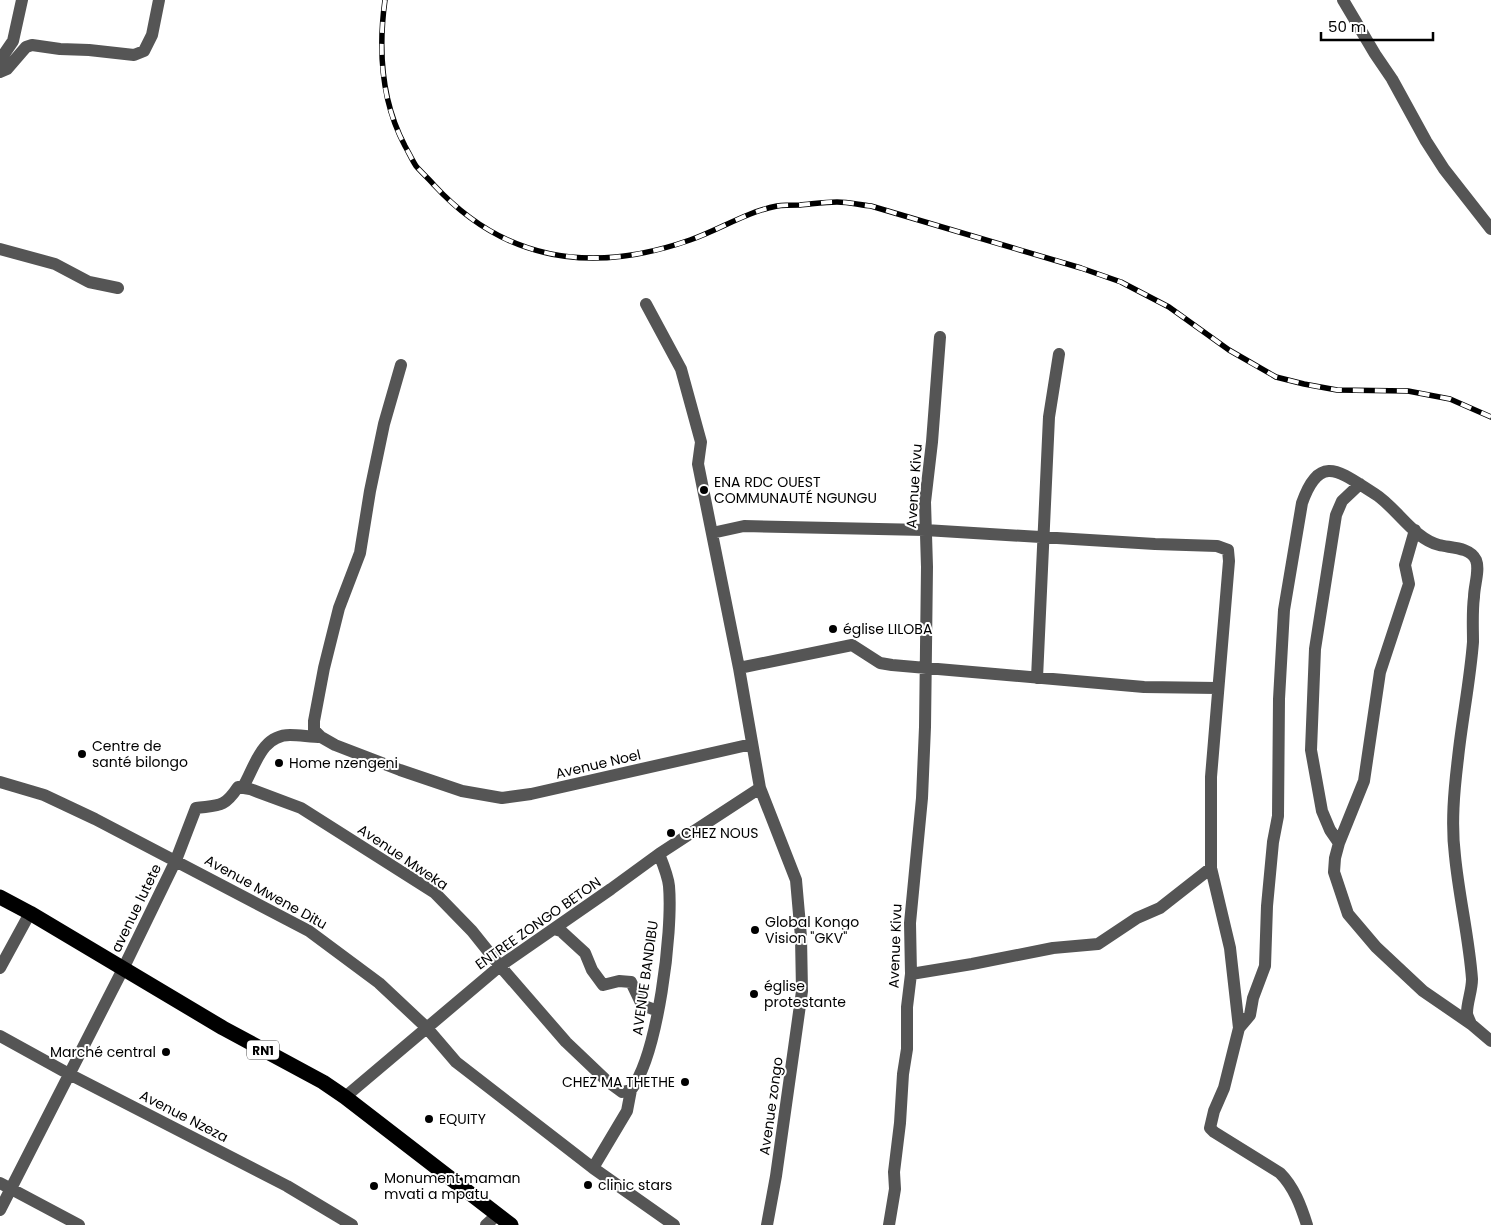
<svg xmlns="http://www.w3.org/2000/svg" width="1491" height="1225" font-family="Poppins,sans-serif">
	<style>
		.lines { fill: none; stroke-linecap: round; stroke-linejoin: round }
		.minor { stroke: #555; stroke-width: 12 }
		.highway { stroke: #000; stroke-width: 15 }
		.rail-casing { stroke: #000; stroke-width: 5.5 }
		.rail { stroke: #fff; stroke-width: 4; stroke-dasharray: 11; stroke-linecap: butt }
		.poi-dot { fill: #000; stroke: #fff; stroke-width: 2 }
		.labels { text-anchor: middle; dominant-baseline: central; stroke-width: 4; stroke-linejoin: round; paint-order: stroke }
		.shield { fill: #fff; stroke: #4c4c4c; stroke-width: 1 }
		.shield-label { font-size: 12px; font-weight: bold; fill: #000 }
		.poi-label { font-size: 14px; fill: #000; stroke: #fff; text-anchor: start }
		.street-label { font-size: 14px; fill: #000; stroke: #fff }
	</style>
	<rect width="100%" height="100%" fill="#fff"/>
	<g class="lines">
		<!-- minor -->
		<path class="minor" d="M1343,0L1375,54L1392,79L1426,141L1444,169L1491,229
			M0,60L13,41L22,0
			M0,72L7,69L26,47L32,45L60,49L89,50L134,55L144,51L152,35L159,0
			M0,249L55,264L89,282L118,288
			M646,304L681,369L701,442L698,464L739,668L760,788L796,880L801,937L802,991L776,1176L767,1225
			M401,365L384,424L370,491L360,553L339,608L324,668L314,721V730L321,737L335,745L400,770L462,791L502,798L531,794L752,744
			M1415,530L1405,565L1409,584L1380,672L1364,781L1339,843L1335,858L1334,872L1348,914L1376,947L1423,991L1471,1024L1491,1041
			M712,533L744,526L925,530L1155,544L1217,546L1228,550L1229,561L1211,777V868L1230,948L1239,1028L1224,1088L1214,1111L1210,1128L1214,1132L1280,1173C1294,1187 1301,1206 1307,1225
			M739,668L852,645L880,663L892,665L1144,687L1217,688
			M1037,678L1049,417L1059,354
			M0,782L44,795L95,819L309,931L379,983L426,1027L456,1062L593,1168L674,1225
			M243,787C255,767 261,735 290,735C300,735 311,737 321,737
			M1339,843L1330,830L1322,811L1311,750L1315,649L1336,515L1342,501L1360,484
			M554,929L561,931L585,953L592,970L603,985L619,981L631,982L642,1005L658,1011
			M0,968L30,913
			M911,974L972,964L1053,948L1098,944L1137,918L1160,908L1211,868
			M1239,1028L1250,1015L1253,998L1265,966L1267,906L1273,842L1278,816L1279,699L1284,610L1302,503C1320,452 1340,472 1375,494C1396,507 1414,539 1439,545C1451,548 1470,547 1476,560C1480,570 1474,586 1474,597C1472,612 1473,627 1473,642C1470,681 1462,720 1458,758C1454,791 1451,824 1455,856C1459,897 1469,938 1472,979C1472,991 1467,1002 1467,1013C1467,1016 1470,1021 1471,1024
			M0,1036L69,1074L287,1186L352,1225
			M345,1097L500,966L611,889L659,854L760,788
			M593,1168L627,1111L631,1090
			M0,1183L79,1225
			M0,1210L123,969L176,860L196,808C219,805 224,808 238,787L250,789L301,808L435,893L472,931L500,966L566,1042L607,1081L622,1092L631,1090C658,1054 673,932 669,886C668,876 663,864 659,854
			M486,1225L497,1215
			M889,1225L895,1189L894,1172L900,1123L903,1074L907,1049V1007L911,974L910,923L922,798L925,727L927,567L925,502L932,442L940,337"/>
		<!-- highway -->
		<path class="highway" d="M0,897L30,913L223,1028L323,1082L345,1097L511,1225"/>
		<!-- rail casing -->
		<g class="rail-casing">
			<path id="rail" d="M385,0C378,51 381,101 405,146C409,153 412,160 416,166C422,173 429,179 434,185C505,262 593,274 690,240C719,230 746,212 777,206C784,205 792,205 800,205C812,204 825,202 837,202C849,202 860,205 871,206L1081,268L1121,282L1169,307L1229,350L1276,377L1304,384L1337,390L1408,391L1450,399L1491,417"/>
		</g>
		<!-- rail -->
		<use href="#rail" class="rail"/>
	</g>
	<!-- markers -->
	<g class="poi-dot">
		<circle cx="704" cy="490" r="5"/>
		<circle cx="833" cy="629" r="5"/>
		<circle cx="82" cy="754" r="5"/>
		<circle cx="279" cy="763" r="5"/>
		<circle cx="671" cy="833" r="5"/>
		<circle cx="755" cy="930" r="5"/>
		<circle cx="754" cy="994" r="5"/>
		<circle cx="166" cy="1052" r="5"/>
		<circle cx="685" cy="1082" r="5"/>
		<circle cx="429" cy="1119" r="5"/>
		<circle cx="588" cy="1185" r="5"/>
		<circle cx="374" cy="1186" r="5"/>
	</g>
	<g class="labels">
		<!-- shield labels -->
		<rect class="shield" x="247" y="1040.5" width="32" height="19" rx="4"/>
		<g class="shield-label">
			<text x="263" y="1050">RN1</text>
		</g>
		<!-- poi labels -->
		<g class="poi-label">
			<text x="714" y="482">ENA RDC OUEST<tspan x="714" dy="16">COMMUNAUTÉ NGUNGU</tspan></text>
			<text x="843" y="629">église LILOBA</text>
			<text x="92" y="746">Centre de<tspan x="92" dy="16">santé bilongo</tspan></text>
			<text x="289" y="763">Home nzengeni</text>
			<text x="681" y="833">CHEZ NOUS</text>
			<text x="765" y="922">Global Kongo<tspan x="765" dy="16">Vision "GKV"</tspan></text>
			<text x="764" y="986">église<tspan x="764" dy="16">protestante</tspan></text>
			<text x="156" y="1052" text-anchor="end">Marché central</text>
			<text x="675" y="1082" text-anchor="end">CHEZ MA THETHE</text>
			<text x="439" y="1119">EQUITY</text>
			<text x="384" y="1178">Monument maman<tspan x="384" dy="16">mvati a mpatu</tspan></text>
			<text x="598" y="1185">clinic stars</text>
		</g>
		<!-- street labels -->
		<g class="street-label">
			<text transform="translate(914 486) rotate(-86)">Avenue Kivu</text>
			<text transform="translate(598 764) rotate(-13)">Avenue Noel</text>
			<text transform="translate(403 857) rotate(34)">Avenue Mweka</text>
			<text transform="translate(266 892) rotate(29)">Avenue Mwene Ditu</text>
			<text transform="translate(136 908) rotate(-64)">avenue lutete</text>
			<text transform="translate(538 923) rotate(-35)">ENTREE ZONGO BETON</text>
			<text transform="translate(895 946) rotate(-88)">Avenue Kivu</text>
			<text transform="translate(645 978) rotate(-82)">AVENUE BANDIBU</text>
			<text transform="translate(771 1106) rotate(-82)">Avenue zongo</text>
			<text transform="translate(184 1116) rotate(27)">Avenue Nzeza</text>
		</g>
	</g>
	<!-- scale -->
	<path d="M1321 32v8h112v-8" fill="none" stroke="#000000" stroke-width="2.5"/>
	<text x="1328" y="32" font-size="15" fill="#000000" stroke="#ffffff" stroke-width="4" paint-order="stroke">50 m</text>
</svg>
